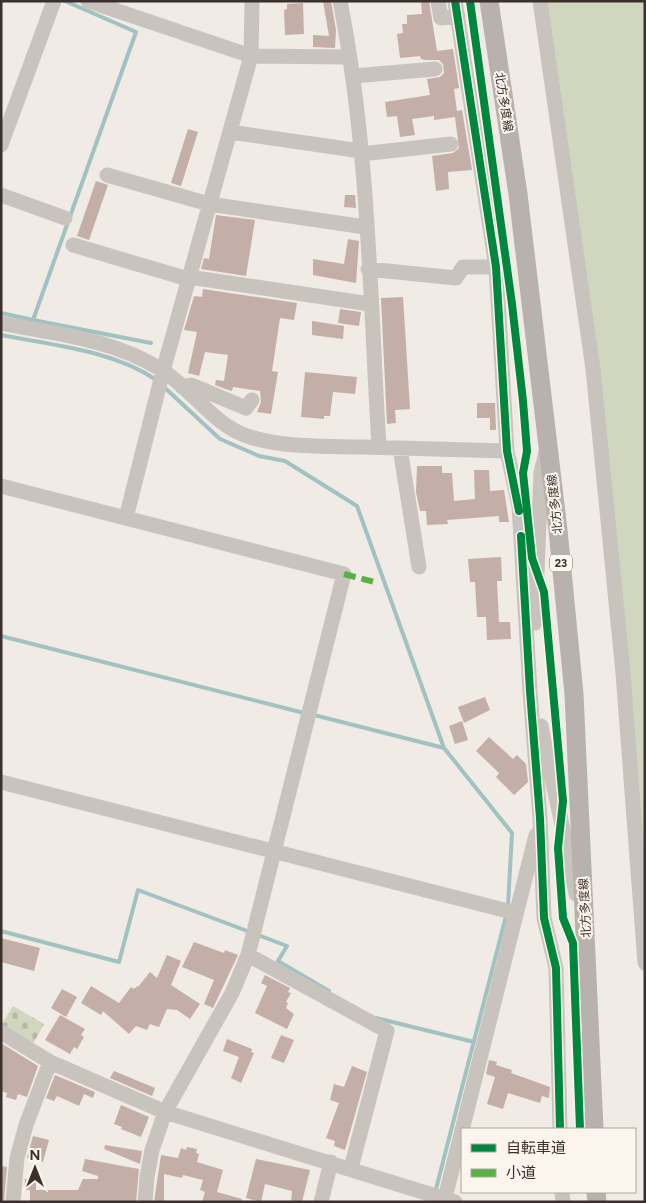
<svg xmlns="http://www.w3.org/2000/svg" width="646" height="1203" font-family="Figtree,'Noto Sans JP',sans-serif">
	<style>
		.grass { fill: #d1d6bf }
		.cemetery { fill: url(#cemetery-stones) }
		.lines { fill: none; stroke-linecap: round; stroke-linejoin: round }
		.stream { stroke: #a1c2c1; stroke-width: 4 }
		.building { fill: #c3afa7 }
		.path { stroke: #c2bbb6; stroke-width: 2.5; stroke-dasharray: 2.5 2.5; stroke-linecap: butt }
		.minor { stroke: #c9c3be; stroke-width: 15 }
		.major { stroke: #b8b1ad; stroke-width: 19 }
		.quiet { stroke: #57b246; stroke-width: 6; stroke-dasharray: 12 6; stroke-linecap: butt }
		.cycleway-casing { stroke: #fbf5ee; stroke-width: 11 }
		.cycleway { stroke: #00873e; stroke-width: 8 }
		.labels { text-anchor: middle; dominant-baseline: central; stroke-width: 4; stroke-linejoin: round; paint-order: stroke }
		.shield { fill: #fbf5ee; stroke: #756b66; stroke-width: 1 }
		.shield-label { font-size: 11px; font-weight: bold; fill: #3b302b }
		.street-label { font-size: 12px; fill: #3b302b; stroke: #fbf5ee }
	</style>
	<defs>
		<pattern id="cemetery-stones" width="16" height="16" patternUnits="userSpaceOnUse" patternTransform="scale(1.25)"><rect width="16" height="16" fill="#d1d6bf"/><path d="M2 7V4a2 2 0 0 1 4 0v3zM10 15v-3a2 2 0 0 1 4 0v3z" fill="#b4b8a4"/></pattern>
	</defs>
	<rect width="100%" height="100%" fill="#f0ebe5"/>
	<!-- grass -->
	<path class="grass" d="M545,1H645V924L627,670Z"/>
	<!-- cemetery -->
	<path class="cemetery" d="M13,1006L44,1024L33,1044L1,1025Z"/>
	<g class="lines">
		<!-- stream -->
		<path class="stream" d="M1,313L33,320L136,32L65,1
			M33,320L151,343
			M1,335C52,345 111,350 155,379
			M164,387L220,439L259,456L285,461L357,506L444,748L512,833L508,906
			M1,636L304,713
			M314,715L444,748
			M1,931L119,962L138,890L250,932
			M258,935L287,946L278,961L329,991
			M376,1018L474,1042
			M436,1189L506,916"/>
	</g>
	<!-- building -->
	<path class="building" d="M323,1H331L336,30L335,48L313,47V35L329,36Z
		M421,1H429L437,51L453,49L459,88L454,89L457,111L462,110L472,170L448,172L449,189L436,191L432,156L453,153L459,148L455,117L434,120V116L412,119L415,135L400,137L397,116L387,117L385,102L430,95L427,79L440,77L444,73L443,64L439,60H425L421,59L420,56L400,58L397,34L403,33L402,24H407V15L422,14Z
		M303,3L304,34L285,35L284,10L287,9V4Z
		M188,129L198,132L181,186L171,183Z
		M96,181L108,185L89,240L77,236Z
		M345,195H355L356,208L344,207Z
		M216,215L255,220L246,276L201,269L204,258L209,259Z
		M348,239L359,241L356,283L313,275V259L344,264Z
		M203,289L297,303L294,320L280,318L272,371L278,372L271,414L257,412L261,402L260,391L233,387L232,391L228,390L215,385L216,380L224,381L228,355L205,352L199,376L188,373L197,332L184,330L194,296L202,297Z
		M403,297L410,409L395,410L396,423L387,424L381,298Z
		M340,309L361,312L359,326L338,323Z
		M312,321L344,326L343,339L312,335Z
		M305,372L357,377L355,394L333,392L330,416H324V419L301,417Z
		M477,403H495L496,430H490V418H477Z
		M417,466H442V473H452L454,501L475,499L474,470H489L490,491L504,490L509,522H499V516L447,520L448,524L427,525L426,511H420L416,492Z
		M501,557L502,581H497L499,622H510L511,639L487,640L486,617H477L475,582H470L468,559Z
		M485,697L490,710L464,723L458,707Z
		M462,721L468,740L455,744L449,726Z
		M489,737L513,759L517,755L526,764L528,782L514,795L496,777L499,773L476,751Z
		M1,938L40,948L34,971L1,962Z
		M194,942L224,953L225,950L238,955L213,1008L204,1004L214,980L182,967Z
		M167,955L181,961L171,985L200,1004L190,1019L177,1010L167,1009L159,1027L150,1024L147,1030L136,1026L129,1034L103,1011L101,1015L81,1003L91,986L119,1003L131,987L134,989L137,986L138,987L150,972L157,978Z
		M265,975L290,988L288,992L291,993L286,1002L288,1003L286,1008L294,1014L287,1029L255,1013L267,986L261,983Z
		M62,989L77,997L66,1017L51,1008Z
		M60,1015L85,1029L81,1035L84,1037L77,1049L74,1047L70,1054L45,1040Z
		M281,1035L294,1040L284,1063L271,1058Z
		M227,1039L252,1049L251,1052L254,1053L241,1083L231,1078L239,1057L223,1051Z
		M1,1043L38,1066L27,1097L18,1094L16,1100L6,1097L7,1093L1,1091Z
		M489,1060L497,1062L496,1065L512,1070L511,1073L550,1087L549,1098L542,1096L540,1103L508,1093L503,1109L487,1104L495,1077L486,1074Z
		M352,1066L367,1072L345,1150L334,1146L335,1141L326,1138L339,1103L330,1100L334,1084L344,1087Z
		M114,1071L155,1088L152,1096L110,1078Z
		M55,1075L95,1092L93,1098L84,1094L79,1106L57,1096L54,1101L46,1098Z
		M121,1105L149,1117L141,1137L121,1129L122,1127L114,1124Z
		M33,1136L49,1140L43,1162L27,1158Z
		M105,1145L142,1151L140,1164L104,1149Z
		M187,1147L197,1149L196,1153L199,1154L197,1162L223,1170L217,1192L242,1199L241,1202H202L205,1192L200,1190L203,1180L183,1175L182,1178L164,1174V1202H154L161,1155L178,1158L181,1148L186,1150Z
		M85,1159L139,1169L136,1202H30V1190H78L83,1179H98V1176L82,1171Z
		M256,1159L310,1170L302,1202H291L292,1191L265,1184L261,1202L246,1198Z
		M1,1166L7,1167L4,1202H1Z
		M25,1179H36V1190H24Z"/>
	<g class="lines">
		<!-- path -->
		<path class="path" d="M470,1L472,12
			M515,330L527,451L524,466
			M547,628L557,732
			M561,892L563,918L569,933"/>
		<!-- minor -->
		<path class="minor" d="M88,1L251,56L348,57
			M340,1C369,147 370,299 379,447
			M455,1L496,267L507,451L519,506L530,691L540,818L544,918L556,968L560,1129
			M540,1L593,369L623,673L645,963
			M438,2L441,18L458,16
			M353,76L435,69
			M230,132L361,151
			M1,145L54,1
			M361,154L451,144
			M107,175L209,204L365,227
			M1,195L65,218
			M73,245L188,279
			M368,269L456,278L463,267H496
			M189,277L370,304
			M1,323C55,334 113,339 160,369C193,389 212,425 250,437C286,448 326,446 363,447C411,448 459,450 507,451
			M182,387L191,385L246,408L252,400
			M400,448L419,567
			M1,486L344,574L248,955L232,993L165,1112L152,1150L147,1177L145,1202
			M126,518L163,371L251,56L252,1
			M535,623L541,473L546,452
			M541,726C552,783 566,838 576,894
			M1,782L516,913
			M248,955L387,1031L351,1168
			M1,1032L50,1062L165,1112L455,1202
			M562,1192L563,1202
			M13,1202L17,1158L26,1125L50,1062
			M321,1202L331,1162
			M444,1202L536,835"/>
		<!-- major -->
		<path class="major" d="M489,1L518,194L558,530L574,694L594,1129
			M596,1192L597,1202"/>
		<!-- quiet -->
		<path class="quiet" d="M344,574L378,583"/>
		<!-- cycleway casing -->
		<g class="cycleway-casing">
			<path id="cycleway" d="M455,1L496,267L507,451L519,511
				M470,1L512,304L523,401L527,451L523,473L532,558L544,592L563,801L558,848L563,918L573,943L580,1129
				M521,536L530,691L540,818L544,918L556,968L560,1129"/>
		</g>
		<!-- cycleway -->
		<use href="#cycleway" class="cycleway"/>
	</g>
	<g class="labels">
		<!-- shield labels -->
		<rect class="shield" x="550" y="554.5" width="22" height="17" rx="4"/>
		<g class="shield-label">
			<text x="561" y="563">23</text>
		</g>
		<!-- street labels -->
		<g class="street-label">
			<text transform="translate(504 102) rotate(81)">北方多度線</text>
			<text transform="translate(555 504) rotate(-96)">北方多度線</text>
			<text transform="translate(585 908) rotate(-93)">北方多度線</text>
		</g>
	</g>
	<!-- border -->
	<rect width="646" height="1203" fill="none" stroke="#3b302b" stroke-width="5"/>
	<!-- legend -->
	<rect x="461" y="1128" width="175" height="65" fill="#fbf5ee" stroke="#aea6a0"/>
	<rect x="471" y="1144" width="25" height="8" fill="#00873e" stroke="#aea6a0"/>
	<text x="506" y="1153" font-size="15" fill="#3b302b">自転車道</text>
	<rect x="471" y="1169" width="25" height="8" fill="#57b246" stroke="#aea6a0"/>
	<text x="506" y="1178" font-size="15" fill="#3b302b">小道</text>
	<!-- north arrow -->
	<g transform="translate(35 1168)" stroke="#fbf5ee" stroke-width="4" paint-order="stroke">
	<path d="M0-4L9 19L0 12L-9 19Z" fill="#3b302b"/>
	<text y="-8" font-size="14" font-weight="bold" text-anchor="middle" fill="#3b302b">N</text>
	</g>
</svg>
